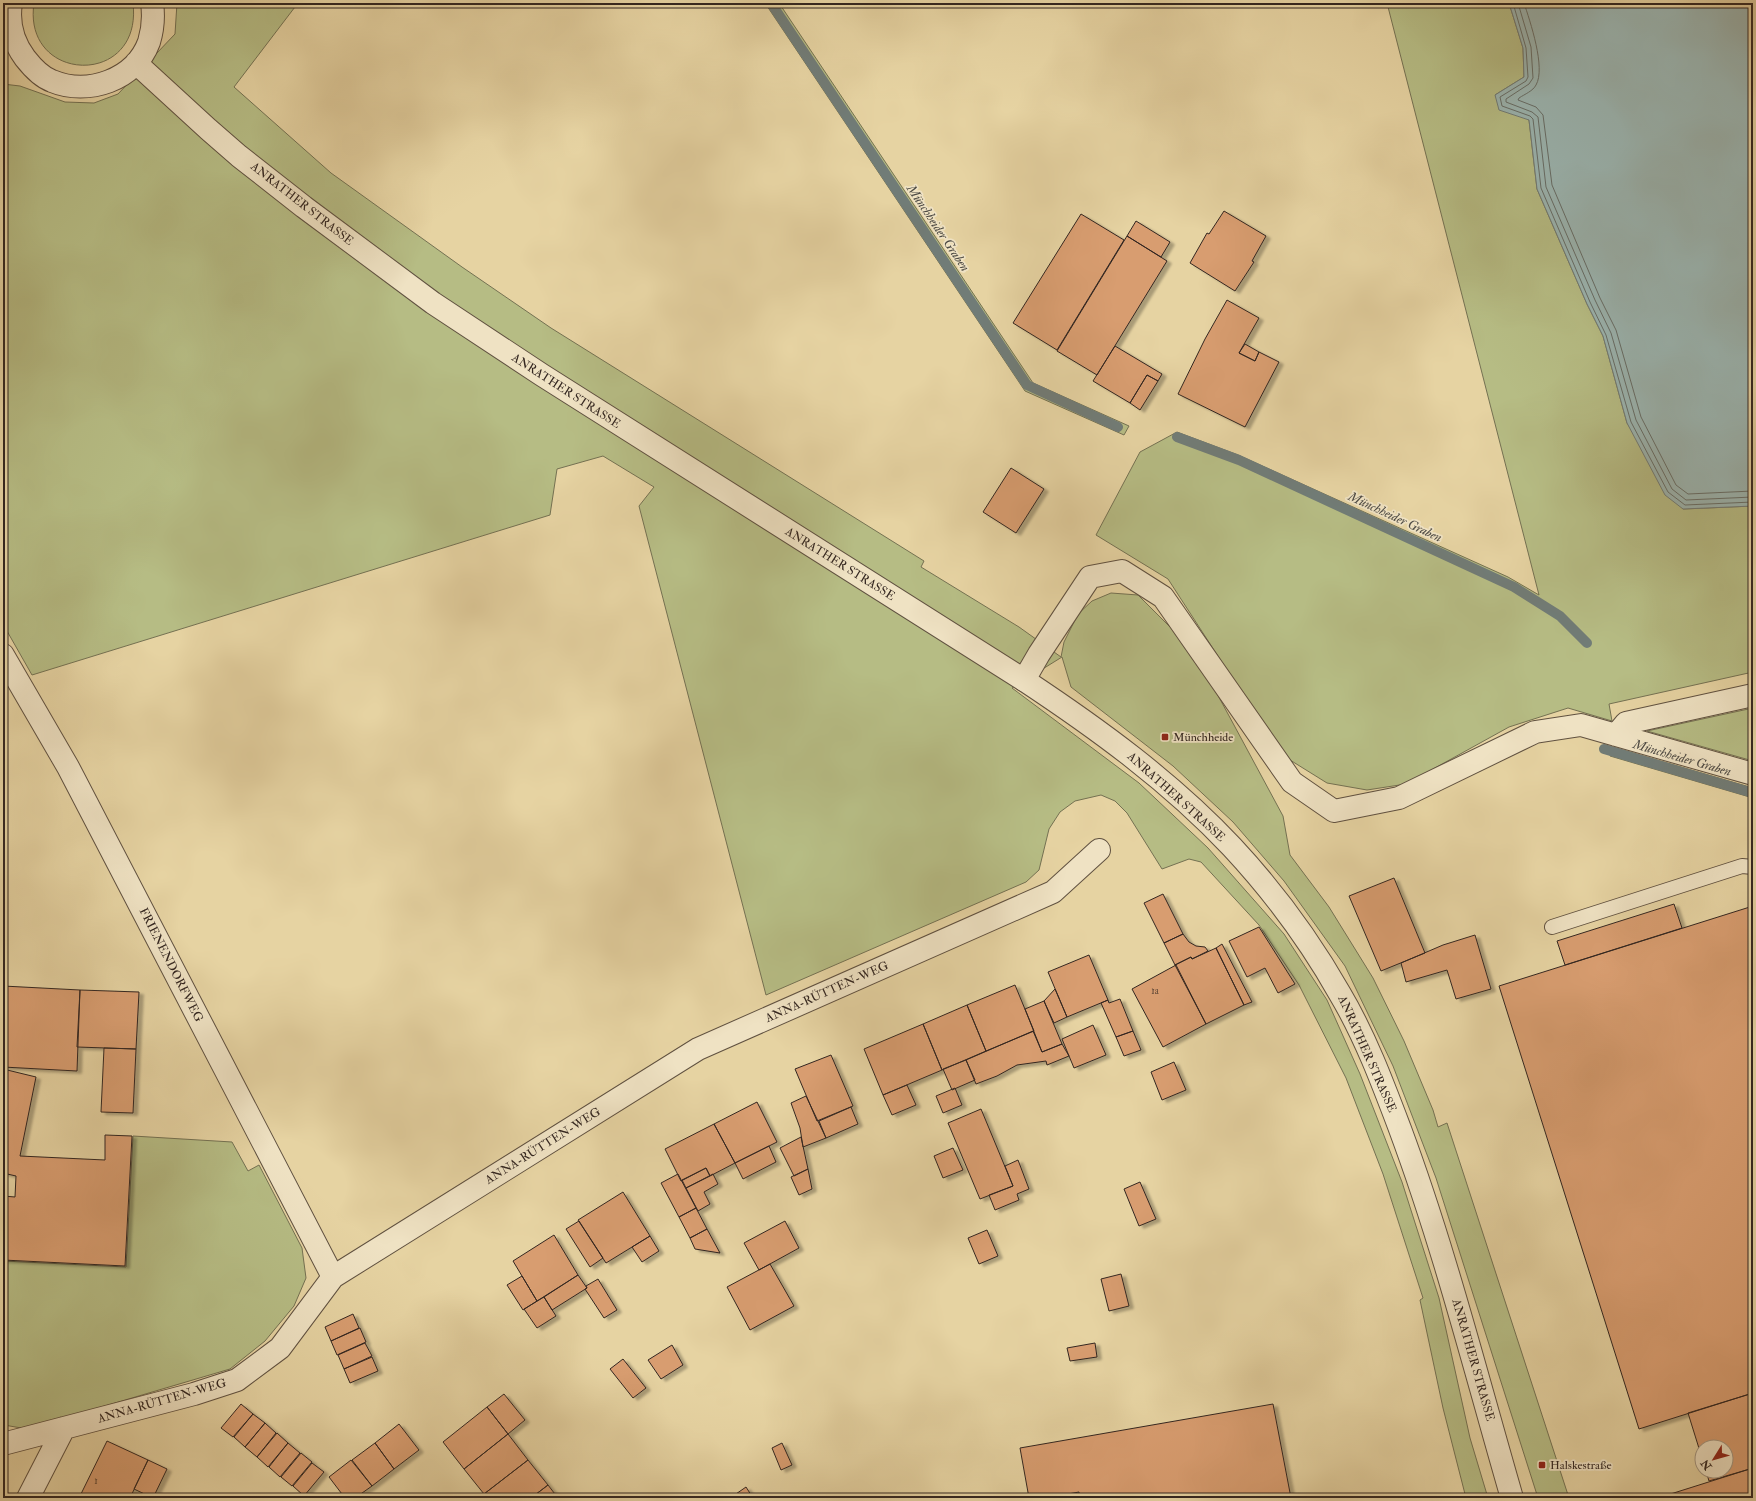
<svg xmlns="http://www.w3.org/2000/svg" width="1756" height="1501" font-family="'IM FELL Double Pica',serif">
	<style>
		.green { fill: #b6bc84; stroke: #747152 }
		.water { fill: #9bb5b1; stroke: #717c77 }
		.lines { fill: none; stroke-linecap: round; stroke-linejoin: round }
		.shore { stroke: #676e68; stroke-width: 1 }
		.stream { stroke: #717c77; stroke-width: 10 }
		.building { fill: #d89d70; stroke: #332620; filter: url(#shadow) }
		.service-casing { stroke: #605140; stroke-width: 16 }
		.minor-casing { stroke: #605140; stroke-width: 24 }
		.tertiary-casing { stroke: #605140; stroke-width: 24 }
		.service { stroke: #efe2c3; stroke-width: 14 }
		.minor { stroke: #efe2c3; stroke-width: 22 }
		.tertiary { stroke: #efe2c3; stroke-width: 22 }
		.poi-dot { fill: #8f2418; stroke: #efe2c3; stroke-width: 1.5 }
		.labels { text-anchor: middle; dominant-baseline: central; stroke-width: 3.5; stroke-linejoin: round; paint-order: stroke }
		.number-label { font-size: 10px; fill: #5c4434 }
		.street-label { font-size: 12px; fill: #332620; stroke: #efe2c3 }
		.poi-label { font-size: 12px; fill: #332620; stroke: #efe2c3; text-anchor: start }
		.water-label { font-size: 13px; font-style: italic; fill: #4d4a44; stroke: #efe2c3 }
	</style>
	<defs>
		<filter id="shadow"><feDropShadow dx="4.5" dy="2.5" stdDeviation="1" flood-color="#0004"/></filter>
	</defs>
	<rect width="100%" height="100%" fill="#e6d3a2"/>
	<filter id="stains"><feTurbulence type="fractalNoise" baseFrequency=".005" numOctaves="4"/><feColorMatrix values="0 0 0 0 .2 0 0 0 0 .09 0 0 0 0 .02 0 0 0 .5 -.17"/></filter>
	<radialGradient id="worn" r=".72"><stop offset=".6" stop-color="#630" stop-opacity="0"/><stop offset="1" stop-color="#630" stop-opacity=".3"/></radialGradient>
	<!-- green -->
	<path class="green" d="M34,3H133C143,88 22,84 34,3Z
		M177,3H298L234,87L331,173L462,267L551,328L924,561L921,567L1019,627L1061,657L1064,642L1078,614L1092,601L1111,593L1138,595L1178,635L1214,688L1283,816L1290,855L1329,907L1373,978L1404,1041L1433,1110L1438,1127L1447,1123L1569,1498H1538L1436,1178L1393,1066L1345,966L1284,881L1233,822L1173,766L1071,687L1062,657L1012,688L1139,783L1208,848L1284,934L1327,1000L1360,1074L1402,1182L1439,1298L1470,1438L1488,1498H1466L1443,1408L1420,1300L1423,1298L1383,1174L1346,1078L1299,985L1259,925L1201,862L1189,859L1162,869L1127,813L1115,801L1101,795L1075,801L1060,812L1049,829L1039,870L1026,882L766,995L639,506L654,487L603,456L557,469L550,515L32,675L3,624V84L20,86L65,102L94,103L118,94L175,34Z
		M765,3H779L1033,383L1129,426L1124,435L1025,391Z
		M1387,3H1509L1523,48L1524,77L1495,95L1529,120L1537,189L1587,304L1603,336L1627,423L1683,509L1753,506V672L1609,704L1612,721L1568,708L1509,727L1406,784L1367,790L1327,783L1282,755L1168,579L1096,535L1140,452L1177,432L1238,455L1508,577L1539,595Z
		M1753,708V761L1647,731Z
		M1612,747L1753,788V798L1610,756Z
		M133,1136L232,1142L248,1171L259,1165L302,1248L306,1278L294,1306L265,1341L230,1369L27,1429L4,1425L3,1261L126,1267Z"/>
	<!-- water -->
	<path class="water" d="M1509,3H1749L1753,16V506L1683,509L1665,495L1627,423L1603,336L1587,304L1537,189L1529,120L1499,110L1495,95L1524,77L1523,48Z"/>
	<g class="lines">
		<!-- shore -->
		<path class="shore" d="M1513,3L1526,48L1528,77L1526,81L1500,97L1502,106L1530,116L1533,119L1541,188L1590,302L1606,335L1631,422L1668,492L1685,505L1753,502
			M1518,3L1531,47L1533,78L1529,84L1506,99V102L1532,112L1538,117L1546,187L1595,300L1611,333L1636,420L1672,489L1686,500L1753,497
			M1524,3C1530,21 1546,68 1536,85C1533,91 1525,94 1519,98L1518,100L1536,107L1543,115L1552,185L1600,298L1616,330L1641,417L1676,485L1688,494L1753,491"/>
		<!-- stream -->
		<path class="stream" d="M771,3L1027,385L1118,427
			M1177,437L1239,460L1514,587L1560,616L1587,643
			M1604,749L1753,793"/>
	</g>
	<!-- building -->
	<path class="building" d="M1224,211L1266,236L1252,261L1254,262L1235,291L1190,263L1207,233L1209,234Z
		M1081,214L1124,240L1057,350L1013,323Z
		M1136,221L1170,242L1161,257L1127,236Z
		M1127,236L1167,261L1097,375L1057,351Z
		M1227,300L1259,318L1239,353L1255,361L1259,352L1279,362L1245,427L1178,394L1205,339Z
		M1245,344L1259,352L1255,361L1239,353Z
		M1115,346L1162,374L1158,381L1147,375L1130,403L1093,381Z
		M1147,375L1158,381L1140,410L1130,403Z
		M1011,468L1044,489L1016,533L983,512Z
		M1394,878L1425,953L1381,971L1349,896Z
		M1163,894L1183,934L1164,943L1144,903Z
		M1674,904L1682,928L1565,965L1557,941Z
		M1753,906V1393L1639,1429L1499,986Z
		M1259,927L1295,984L1278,993L1265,968L1247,977L1229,941Z
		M1183,934L1189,942L1196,946L1205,947L1208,951L1192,959L1191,957L1175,965L1164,943Z
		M1475,935L1491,989L1456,999L1447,970L1406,982L1401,963L1443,945Z
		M1222,944L1252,1002L1244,1005L1216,948Z
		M1216,948L1244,1005L1206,1024L1175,965L1191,957L1192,959Z
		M1089,955L1108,1000L1067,1017L1048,972Z
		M1176,965L1206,1024L1163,1047L1132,989Z
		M1015,985L1034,1031L986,1051L967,1005Z
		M3,986L80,990L77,1071L3,1067Z
		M1055,989L1067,1017L1054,1023L1044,1001Z
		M80,990L139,992L136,1049L77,1047Z
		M1120,999L1133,1031L1116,1037L1101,1003L1108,1000L1109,1003Z
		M1044,1001L1062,1044L1042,1052L1025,1009Z
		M967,1005L986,1051L942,1070L923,1024Z
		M923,1024L942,1070L883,1095L864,1049Z
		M1093,1025L1106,1055L1074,1068L1062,1039Z
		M1033,1031L1042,1052L1062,1044L1069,1056L1047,1065L1046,1061L1017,1065L997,1076L976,1084L966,1060Z
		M1133,1031L1141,1050L1124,1056L1116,1037Z
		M104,1048L136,1049L133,1113L101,1112Z
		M831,1055L853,1106L817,1121L795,1069Z
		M966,1060L975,1080L952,1090L943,1069Z
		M1174,1062L1186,1090L1162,1100L1151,1072Z
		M3,1069L36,1077L20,1156L105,1160V1135L132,1136L125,1266L3,1260V1196L15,1197L16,1176L3,1173Z
		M907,1085L916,1105L892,1115L883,1095Z
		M955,1088L962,1105L943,1113L936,1096Z
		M806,1096L826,1138L803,1147L800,1128L791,1103Z
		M757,1102L777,1142L735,1163L714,1124Z
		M851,1107L858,1124L826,1138L819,1121Z
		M981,1109L1013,1186L980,1199L948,1123Z
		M714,1124L735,1163L710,1176L706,1168L681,1181L665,1149Z
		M801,1137L808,1169L794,1176L780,1148Z
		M769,1146L776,1162L743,1179L735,1163Z
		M953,1148L963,1170L943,1178L934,1156Z
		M1018,1160L1029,1189L1017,1194L1019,1200L995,1210L989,1195L1013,1186L1005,1166Z
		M706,1168L710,1176L686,1188L682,1180Z
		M808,1169L812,1189L799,1195L791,1177Z
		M678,1174L696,1208L679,1217L661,1183Z
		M713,1174L718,1184L704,1192L710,1204L698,1211L686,1188Z
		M1140,1182L1156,1219L1139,1226L1124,1189Z
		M623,1192L650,1236L606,1263L578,1220Z
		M696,1208L707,1229L690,1238L679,1217Z
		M579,1221L603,1258L590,1267L566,1229Z
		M785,1221L799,1248L759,1270L744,1243Z
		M707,1229L720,1253L695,1249L690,1238Z
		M987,1230L998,1256L979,1264L968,1238Z
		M554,1235L578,1275L537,1301L513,1261Z
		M650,1236L659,1251L642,1262L632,1247Z
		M770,1264L794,1306L750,1330L727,1287Z
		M1121,1274L1129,1306L1109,1311L1101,1279Z
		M578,1275L587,1288L552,1310L544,1297Z
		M522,1276L537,1301L523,1310L507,1285Z
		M598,1279L617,1310L604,1318L585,1289L587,1288L586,1286Z
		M544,1297L556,1316L537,1328L524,1309Z
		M353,1314L359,1328L331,1341L325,1327Z
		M360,1328L366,1342L337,1355L331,1341Z
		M365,1343L372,1356L344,1369L338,1355Z
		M1095,1343L1097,1357L1070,1361L1067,1348Z
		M672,1345L683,1365L661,1379L648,1360Z
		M372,1357L378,1371L350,1383L344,1369Z
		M623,1359L646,1388L633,1398L610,1369Z
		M1753,1393V1468L1709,1481L1706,1471H1726V1447H1702V1458L1688,1413Z
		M504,1394L525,1420L508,1434L487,1407Z
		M241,1404L253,1414L233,1437L221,1428Z
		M1273,1404L1291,1498H1080L1079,1492L1046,1498H1029L1020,1448Z
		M487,1407L508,1434L464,1469L443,1442Z
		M253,1414L265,1423L245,1447L234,1437Z
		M265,1423L276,1433L257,1457L245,1447Z
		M399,1424L419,1450L394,1469L375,1443Z
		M277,1433L288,1443L268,1467L257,1457Z
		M508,1434L528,1460L484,1494L464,1469Z
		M107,1441L148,1460L130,1498H79Z
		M288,1443L300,1453L280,1477L269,1467Z
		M375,1443L394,1469L372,1486L352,1460Z
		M782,1443L792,1465L781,1470L772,1448Z
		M301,1453L312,1462L292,1486L281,1477Z
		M148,1460L167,1469L153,1498L134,1489Z
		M351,1460L372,1486L355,1498H345L329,1477Z
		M528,1460L548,1485L531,1498H487L484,1494Z
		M312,1463L324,1472L304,1496L293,1486Z
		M1753,1468V1498H1661V1497Z
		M548,1485L558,1498H531Z
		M746,1487L753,1498H734L733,1496Z"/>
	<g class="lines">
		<!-- service casing -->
		<g class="service-casing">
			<path id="service" d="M1552,927L1742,866L1753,867"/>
		</g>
		<!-- minor casing -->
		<g class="minor-casing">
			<path id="minor" d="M3,655L68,767L333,1277
				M1024,680L1039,654L1090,577L1122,571L1163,597L1292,782L1334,811L1399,798L1535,732L1581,725L1753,774
				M1616,735L1626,723L1753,695
				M3,1444L194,1394L237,1380L280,1348L333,1277L698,1049L1053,892L1099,850
				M28,1498L64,1428"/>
		</g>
		<!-- tertiary casing -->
		<g class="tertiary-casing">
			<path id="tertiary" d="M11,3C8,22 13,42 25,58C32,67 41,77 52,81C88,96 135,80 149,42C153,29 154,17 152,3
				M136,63L208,129L239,156L304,207L433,303L542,375L1024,680C1098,729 1171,782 1232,847C1273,891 1310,941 1340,994C1365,1036 1383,1084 1400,1129C1445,1250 1476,1374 1512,1498"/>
		</g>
		<!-- service -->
		<use href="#service" class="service"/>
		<!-- minor -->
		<use href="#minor" class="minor"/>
		<!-- tertiary -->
		<use href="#tertiary" class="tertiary"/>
	</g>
	<!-- markers -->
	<g class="poi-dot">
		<rect x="1161" y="733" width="8" height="8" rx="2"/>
		<rect x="1538" y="1461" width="8" height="8" rx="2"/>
	</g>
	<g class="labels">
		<!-- number labels -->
		<g class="number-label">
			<text x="1155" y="991">1a</text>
			<text x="96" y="1481">1</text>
		</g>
		<!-- street labels -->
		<g class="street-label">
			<text transform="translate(302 204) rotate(38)">ANRATHER STRASSE</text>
			<text transform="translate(566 391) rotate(33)">ANRATHER STRASSE</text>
			<text transform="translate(840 564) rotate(32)">ANRATHER STRASSE</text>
			<text transform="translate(1176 797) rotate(42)">ANRATHER STRASSE</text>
			<text transform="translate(171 965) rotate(63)">FRIENENDORFWEG</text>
			<text transform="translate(827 992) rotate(-24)">ANNA-RÜTTEN-WEG</text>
			<text transform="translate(1367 1054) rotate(66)">ANRATHER STRASSE</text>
			<text transform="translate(543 1146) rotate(-32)">ANNA-RÜTTEN-WEG</text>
			<text transform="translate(1473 1360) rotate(74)">ANRATHER STRASSE</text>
			<text transform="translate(162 1401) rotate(-16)">ANNA-RÜTTEN-WEG</text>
		</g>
		<!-- poi labels -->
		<g class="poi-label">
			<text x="1173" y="737">Münchheide</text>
			<text x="1550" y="1465">Halskestraße</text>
		</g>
		<!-- water labels -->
		<g class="water-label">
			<text transform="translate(938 228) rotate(56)">Münchheider Graben</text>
			<text transform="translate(1395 517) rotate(25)">Münchheider Graben</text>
			<text transform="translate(1682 758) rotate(16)">Münchheider Graben</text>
		</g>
	</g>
	<!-- margin -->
	<rect width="1756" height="1501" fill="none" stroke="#e6d3a2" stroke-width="16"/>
	<rect x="4" y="4" width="1748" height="1493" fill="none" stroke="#332620" stroke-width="2"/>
	<rect x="8" y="8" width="1740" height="1485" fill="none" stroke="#332620"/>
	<!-- north arrow -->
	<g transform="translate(1714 1459) rotate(233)"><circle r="19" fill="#efe2c3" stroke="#a49782"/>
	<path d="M0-3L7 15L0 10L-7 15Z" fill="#8f2418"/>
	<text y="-6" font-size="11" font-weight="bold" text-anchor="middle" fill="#332620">N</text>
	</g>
	<rect width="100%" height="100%" filter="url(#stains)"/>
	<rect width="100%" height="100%" fill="url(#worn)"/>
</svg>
